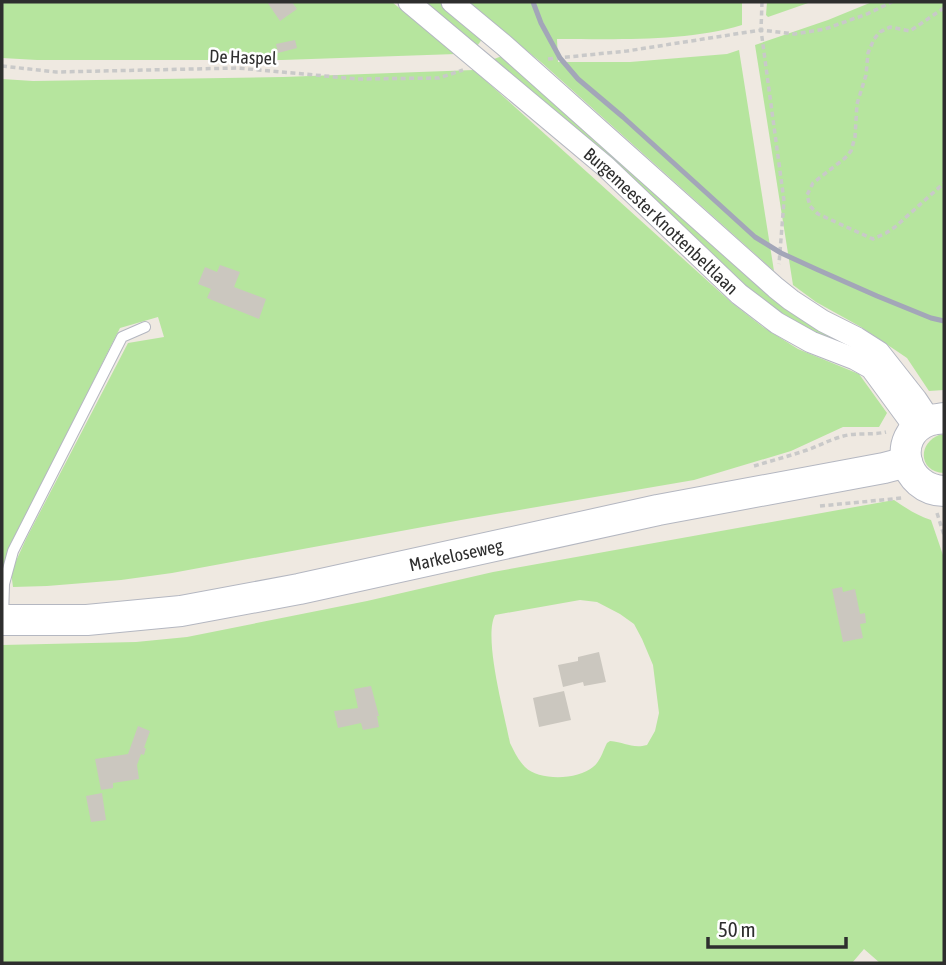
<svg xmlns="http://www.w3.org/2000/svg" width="946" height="965" font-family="'Asap Condensed',sans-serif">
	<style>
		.green { fill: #b6e59e; fill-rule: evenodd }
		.building { fill: #cbc7bf }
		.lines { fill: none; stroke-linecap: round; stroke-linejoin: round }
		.lane-casing { stroke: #b4b7c1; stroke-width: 12 }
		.street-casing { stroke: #b4b7c1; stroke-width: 23 }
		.secondary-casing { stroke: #b4b7c1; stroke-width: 32 }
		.path { stroke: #c9c9c9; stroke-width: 3.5; stroke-dasharray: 5 3.5; stroke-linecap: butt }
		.lane { stroke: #fff; stroke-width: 10 }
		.street { stroke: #fff; stroke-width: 21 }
		.secondary { stroke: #fff; stroke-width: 30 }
		.rail { stroke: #a3a6b8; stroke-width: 5 }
		.labels { text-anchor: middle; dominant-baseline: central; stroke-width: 5; stroke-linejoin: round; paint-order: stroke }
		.street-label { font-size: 18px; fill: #2e2e2e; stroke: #fff }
	</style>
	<rect width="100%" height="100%" fill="#efe9e1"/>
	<!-- green -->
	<path class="green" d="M2,2H392L456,54L282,60H37L2,58Z
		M417,2H445L485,35L475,49Z
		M467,2H742V25C687,42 615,39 557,39L558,62H630L727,54L739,50L774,271L542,63Z
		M767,2H811L768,17L766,15Z
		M872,2H944V390L929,391L907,358L861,327L816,302L793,285L755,45L828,20Z
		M508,54L850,344L876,363L773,313L491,60Z
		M474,70L732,303L763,327L798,349L859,374L887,413L879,427H843L791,451L694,480L461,520L172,573L121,580L47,586L13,587L11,572L26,539L128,343L164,337L158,317L120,328L13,541L2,568V79L33,81L283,77Z
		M939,435H944V473C919,472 917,444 939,435Z
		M894,500C906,508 916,515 931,520L944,558V963H880L864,949L852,963H2V645L136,642L187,637L367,601L493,572ZM580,600L597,602L620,614L634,624L642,639L653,665L659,713L655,731L647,745C632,749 625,742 610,741L607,743C603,751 600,762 593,767C578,780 539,781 525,767C518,760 514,751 510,743C505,716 483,638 495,615Z"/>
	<!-- building -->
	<path class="building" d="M267,2H292L297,9L280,21Z
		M295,40L297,48L278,53L276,44Z
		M220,265L240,272L234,287L266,299L259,319L207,298L211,289L198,284L205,267L217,272Z
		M842,587L843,592L855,589L860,614L865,613L866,623L860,624L863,638L843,642L832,589Z
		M599,652L606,682L584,686L583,682L563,687L558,665L578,661V657Z
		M371,686L379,716H377L379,727L363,730L361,723L338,728L334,711L358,708L354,689Z
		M564,691L571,720L539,727L533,698Z
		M138,726L150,731L144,748H146L144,755L141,754L137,765L139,779L113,783V788L101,790L95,759L128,754Z
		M102,793L106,820L91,822L86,796Z"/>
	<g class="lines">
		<!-- lane casing -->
		<g class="lane-casing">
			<path id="lane" d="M3,618L4,584L13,551L122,337L145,327"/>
		</g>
		<!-- street casing -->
		<g class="street-casing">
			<g id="street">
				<path id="s1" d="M409,2L606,167L739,294L777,323L811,342L855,359L871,368L915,428"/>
				<path d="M452,2L505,46L776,288L791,300L823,321L857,338L879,352L916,399L930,420"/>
			</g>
		</g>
		<!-- secondary casing -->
		<g class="secondary-casing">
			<g id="secondary">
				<path d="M944,418C939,419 933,419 928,421C890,436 904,490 944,491"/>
				<path id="s2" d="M2,620H87L181,611L299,589L658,510L884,468L907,462"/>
			</g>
		</g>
		<!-- path -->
		<path class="path" d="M762,2L761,30L784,201L779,264
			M944,8L910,31L890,27L880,32L874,39L868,53L866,75L857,104L855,137L851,151L845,158L813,183L807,195L810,206L818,214L873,239L886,233L895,227L944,183
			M548,59L627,51L761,30L795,34L825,29L867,14L892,2
			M2,66L56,72L238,68L358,79L439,78L463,70
			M754,466C771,461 789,456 807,450C821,445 833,438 848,435C861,433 873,435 886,432
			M820,506L902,498
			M937,513L944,535"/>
		<!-- lane -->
		<use href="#lane" class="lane"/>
		<!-- street -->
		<use href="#street" class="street"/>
		<!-- secondary -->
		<use href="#secondary" class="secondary"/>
		<!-- rail -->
		<path class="rail" d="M533,2L541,23L560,58L578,79L623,117L755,237L781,253L816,269L877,296L931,318L944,321"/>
	</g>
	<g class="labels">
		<!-- street labels -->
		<g class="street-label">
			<text transform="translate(243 57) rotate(2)">De Haspel</text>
			<text stroke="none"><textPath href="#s1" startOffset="334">Burgemeester Knottenbeltlaan</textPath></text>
			<text stroke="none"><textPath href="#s2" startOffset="460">Markeloseweg</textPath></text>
		</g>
	</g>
	<!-- border -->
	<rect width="946" height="965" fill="none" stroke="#2e2e2e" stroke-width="7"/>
	<!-- scale -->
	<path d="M708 937v10h138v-10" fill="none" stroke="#2e2e2e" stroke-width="3.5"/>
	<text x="718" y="937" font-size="21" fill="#2e2e2e" stroke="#ffffff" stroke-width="5" paint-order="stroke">50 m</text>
</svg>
